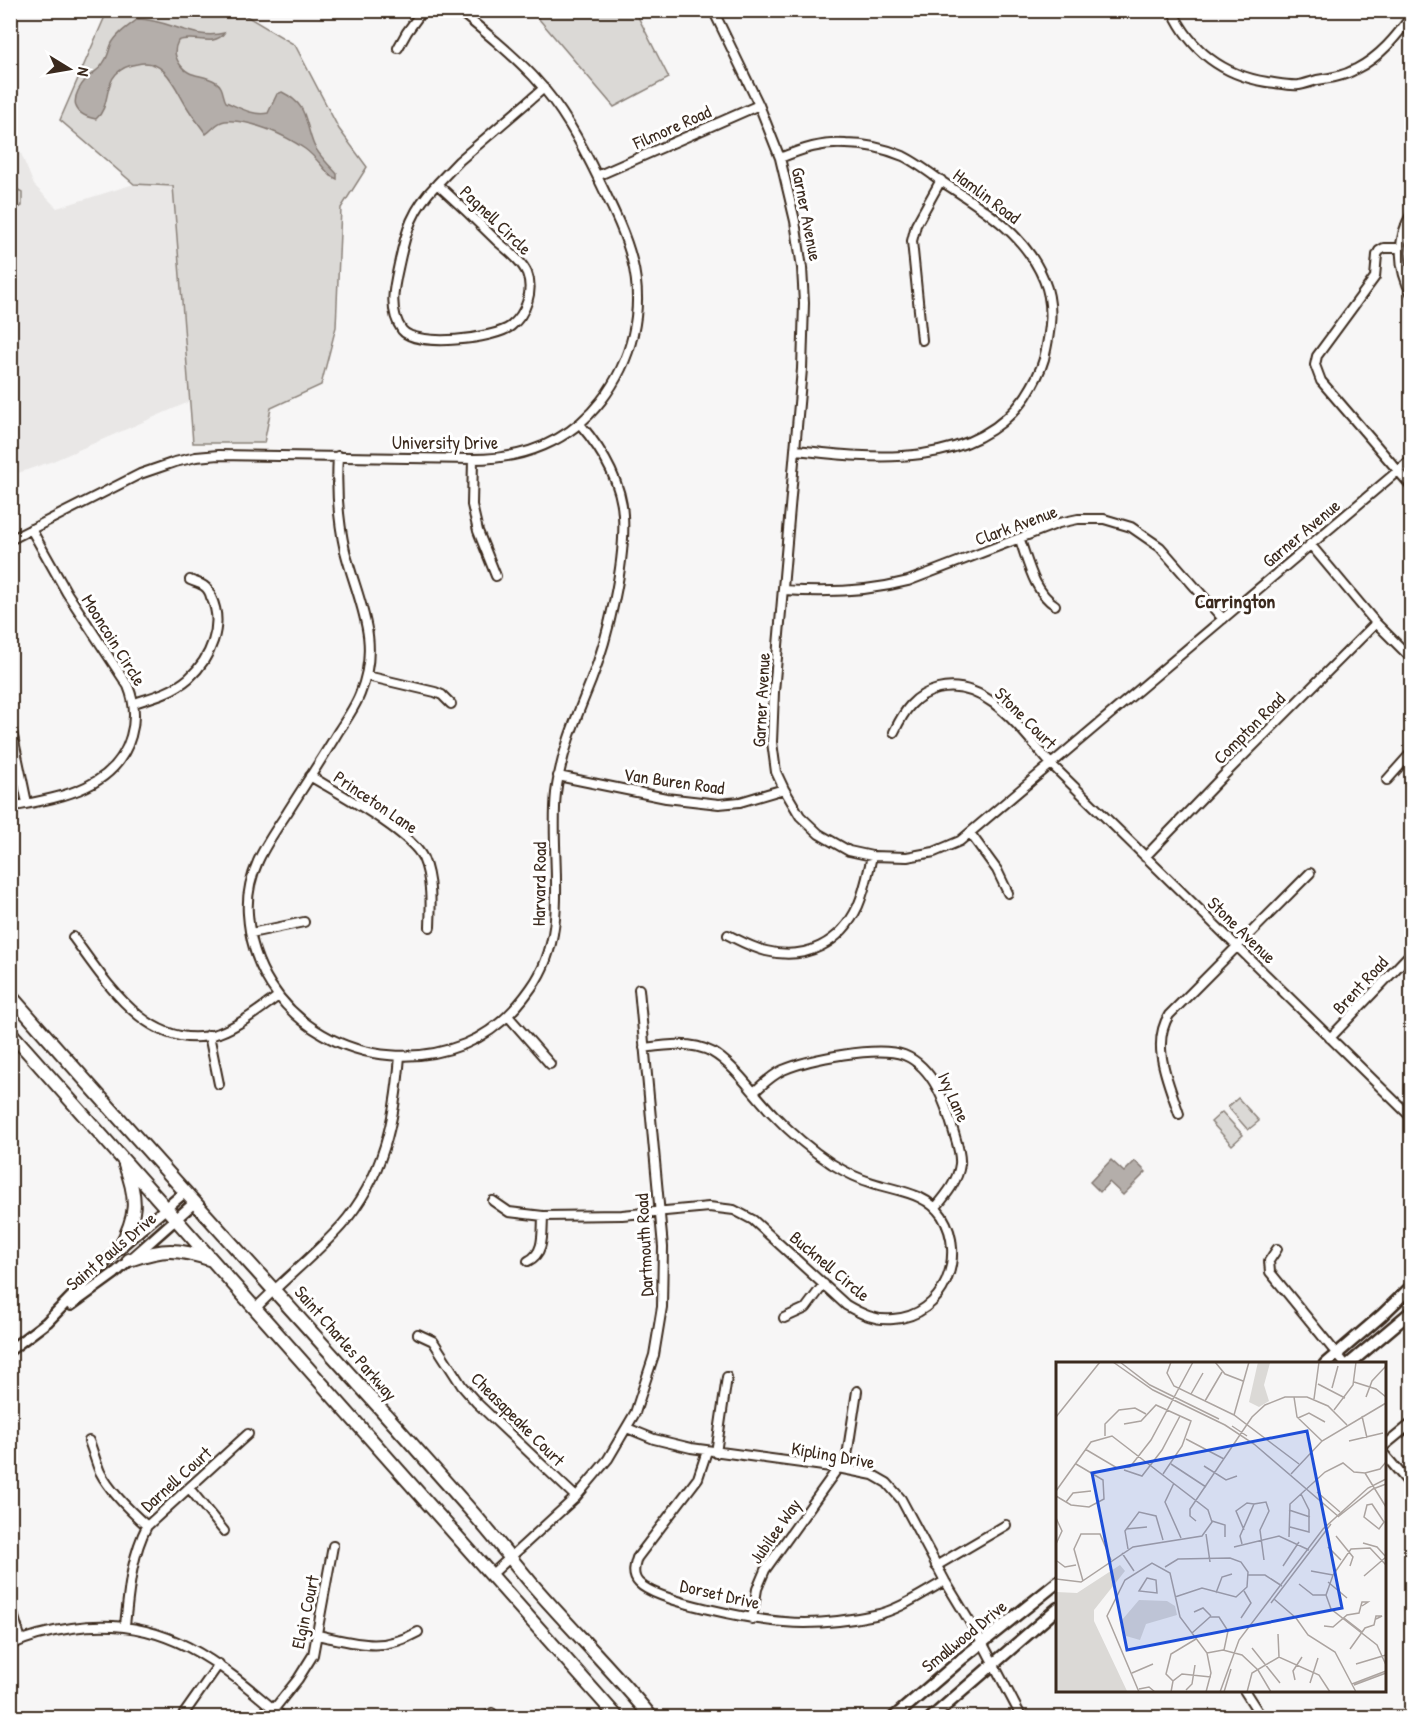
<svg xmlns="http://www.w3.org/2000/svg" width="1422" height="1728" font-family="'Patrick Hand',sans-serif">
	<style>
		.built { fill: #e9e7e6 }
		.green { fill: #dbd9d6; stroke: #8b827a; stroke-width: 1.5 }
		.water { fill: #b4aeaa; stroke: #847972; stroke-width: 1.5 }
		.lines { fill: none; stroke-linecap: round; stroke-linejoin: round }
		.minor-casing { stroke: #3b2a1e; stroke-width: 12 }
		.tertiary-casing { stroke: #3b2a1e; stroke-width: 14 }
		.secondary-casing { stroke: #3b2a1e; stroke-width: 15 }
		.primary-casing { stroke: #3b2a1e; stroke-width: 16 }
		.minor { stroke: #fff; stroke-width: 8 }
		.tertiary { stroke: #fff; stroke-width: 9 }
		.secondary { stroke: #fff; stroke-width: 10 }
		.primary { stroke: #fff; stroke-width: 12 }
		.labels { text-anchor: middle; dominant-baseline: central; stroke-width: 6; stroke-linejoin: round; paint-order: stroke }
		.street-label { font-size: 18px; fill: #3b2a1e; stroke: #fff }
		.neighbourhood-label { font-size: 20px; font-weight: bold; fill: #3b2a1e; stroke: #fff }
		.inset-road { fill: none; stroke: #aca4a0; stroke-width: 1.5 }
		.view { fill: #1d4ed8; fill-opacity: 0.15; stroke: #1d4ed8; stroke-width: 3 }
		.inset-edge { fill: none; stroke: #3b2a1e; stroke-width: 3 }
	</style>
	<rect width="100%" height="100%" fill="#f7f6f6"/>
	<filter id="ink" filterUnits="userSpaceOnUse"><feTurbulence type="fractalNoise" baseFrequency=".0167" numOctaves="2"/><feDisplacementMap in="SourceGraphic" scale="12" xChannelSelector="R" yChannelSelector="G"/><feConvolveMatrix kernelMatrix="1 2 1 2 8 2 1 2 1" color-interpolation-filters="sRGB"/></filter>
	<g filter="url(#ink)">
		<!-- built -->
		<path class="built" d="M10,127L34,185L57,208L134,184L173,185L189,402L53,461L18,473L10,444Z"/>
		<!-- green -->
		<path class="green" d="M113,11H238L295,45L339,129L367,167L341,208L336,327L321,385L271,408L264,443H193L173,186L134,184L60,120L106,14Z
			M532,11H635L669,78L614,107Z
			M11,186L22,192V206L11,212Z
			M1238,1098L1259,1121L1248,1130L1228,1107Z
			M1222,1112L1243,1135L1232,1145L1211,1122Z"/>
		<!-- water -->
		<path class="water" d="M138,19C168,19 194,41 224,33C214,48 193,34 178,41C174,49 174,55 179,63C189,79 202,73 216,82C224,87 222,95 226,102C240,108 253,116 268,113L277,94L282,92C308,105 304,119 313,143C317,154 329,165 337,174V179L331,176C323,168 315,156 305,149C285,135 250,119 225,121C216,122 213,130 206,134C200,125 193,117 187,107C175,88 165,57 137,64C129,65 122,68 116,74C104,87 110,107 96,119C69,114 71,96 87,78C93,72 100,70 104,62C108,57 109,50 111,45C116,34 129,26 138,19Z
			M1111,1160L1124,1172L1135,1161L1146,1172L1123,1195L1109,1182L1100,1192L1090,1182Z"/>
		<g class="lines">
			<!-- minor casing -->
			<g class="minor-casing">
				<path id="minor" d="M713,10L759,105L780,158L795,221L802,268L804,303L802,369L774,692L772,742L776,772L784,789L800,816L819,834L849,851L872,856L907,857L934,852L960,841L1412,459
					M1172,10C1191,51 1223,75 1267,82C1277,83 1288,86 1299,85C1305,84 1311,82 1317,80C1331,78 1344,76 1356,69C1380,57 1396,37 1412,15
					M398,48L407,32L423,10
					M780,158C802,149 823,142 846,144C865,144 886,149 903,156C917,163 929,172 941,181C982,208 1025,233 1044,280C1055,306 1050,333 1044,359C1040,373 1033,385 1026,396C975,470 874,459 796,450
					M597,176L759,105
					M437,184C457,202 477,221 496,240C507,250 521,260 527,273C534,291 526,314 511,326C495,339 416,348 402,330C388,310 394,286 399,264C406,231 412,209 437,184Z
					M437,184L459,161L544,88
					M1412,213C1396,239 1398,268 1412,295
					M1400,248H1384L1379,251L1377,255L1375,277L1317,356L1315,365L1321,381L1412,487
					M922,340L912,241L916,225L941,180
					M338,456C336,488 338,519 345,551C358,602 382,640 360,694C355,707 346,720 338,732C322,759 304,786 287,813C266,844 245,874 248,914C255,1022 367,1083 465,1044C492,1033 515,1011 531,988C572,931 549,858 556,793C561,753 576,718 591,681C608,638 626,562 623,515C621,480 602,450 580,424
					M473,459L472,505L478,531L496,576
					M10,540L140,474L175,462L196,457L219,455L473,459C523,459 569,442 601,401C632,361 645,310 632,260C625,232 611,205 599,180C581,143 562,107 533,76C510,52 484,31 458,10
					M1020,540C1028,562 1034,592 1055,605
					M1310,544L1376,623L1412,659
					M784,590C826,593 866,592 908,581L1059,523L1078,519H1104L1131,527L1160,547L1223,619
					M367,676L435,692L442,695L451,704
					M134,703C153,697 173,692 189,678C210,659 225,625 211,597C210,593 207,588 204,586C200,583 194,582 190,580
					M10,722L27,803
					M894,732C904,711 914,695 938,689C987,677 1023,733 1051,764L1412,1118
					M310,776C338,793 410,831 423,858C432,879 431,905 430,927
					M558,776L666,798L719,804L740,802L784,789
					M1387,780L1412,752
					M10,807C57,798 116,790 131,736C136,719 135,703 128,686L67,593L31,529
					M970,833L997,870L1008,893
					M1145,857L1223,776L1376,623
					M251,933L304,922
					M728,935C740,941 753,948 766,951C806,961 841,943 858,906C865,890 868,873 872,856
					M73,937C106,982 151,1056 219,1033C240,1025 259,1010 277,997
					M508,1016L550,1064
					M209,1035L219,1084
					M1330,1038L1412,952
					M754,1092C763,1084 772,1075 783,1070C809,1059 878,1045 904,1055C934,1067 946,1105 954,1133C957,1143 961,1154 960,1164C958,1181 946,1195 936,1207
					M1179,1114C1169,1083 1150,1046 1169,1015L1310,873
					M493,1201L509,1212L543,1216L622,1215L709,1207L734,1210L753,1220L846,1305C861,1314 876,1321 893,1319C944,1316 967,1256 942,1216C927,1193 897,1191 873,1183C859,1179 845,1172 832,1164C811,1150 790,1132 773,1114C754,1095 735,1065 712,1052C691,1041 666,1045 644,1048
					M1277,1249L1269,1261L1270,1272L1345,1364
					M528,1261C545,1253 542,1233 543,1216
					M255,1309C283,1280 315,1255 341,1226C384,1177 395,1119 400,1056
					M784,1318L806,1308L824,1284
					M418,1334L433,1341L462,1386L477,1403L576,1497
					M627,1428L654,1439L691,1448L838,1468L873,1475L887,1483L901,1499L945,1581L982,1642L1022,1718
					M89,1441C93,1451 96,1463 100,1472C111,1493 130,1511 147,1526
					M1384,1446L1412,1423
					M707,1451L698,1478L637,1558C634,1567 632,1576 639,1583C657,1602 756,1620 784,1622C814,1625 846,1621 875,1615C899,1610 923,1593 945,1581
					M716,1453L727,1377
					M1384,1454L1412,1487
					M845,1469L857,1391
					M189,1488L224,1531
					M936,1566L1006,1525
					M491,1575L576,1497L608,1459L635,1413L654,1355L662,1307L663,1247L639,989
					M10,1604L21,1640
					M752,1619L757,1589L765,1570L838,1468
					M125,1625C129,1591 131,1557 147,1526L248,1434
					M317,1635C356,1643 381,1653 418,1632
					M10,1645C30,1636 51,1631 72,1628C163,1614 219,1662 284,1718
					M1244,1690L1262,1718
					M274,1709L298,1679L313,1655L333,1546
					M181,1718L219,1664
					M484,1718L492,1713"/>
			</g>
			<!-- tertiary casing -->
			<g class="tertiary-casing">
				<path id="tertiary" d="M71,1305L115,1273L194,1203
					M10,1350L47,1322L120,1247L185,1192"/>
			</g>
			<!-- secondary casing -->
			<g class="secondary-casing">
				<path id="secondary" d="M1325,1364L1381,1316L1412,1286
					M1349,1364L1412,1311
					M893,1718L963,1658L1058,1582
					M931,1718L1058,1608"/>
			</g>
			<!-- primary casing -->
			<g class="primary-casing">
				<path id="primary" d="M10,995C163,1170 320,1339 473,1513C493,1536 512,1560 532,1584C571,1629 614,1671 652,1718
					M10,1032L618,1718
					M120,1247C137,1216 138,1199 125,1165
					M129,1260C164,1248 177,1248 212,1260"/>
			</g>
			<!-- minor -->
			<use href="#minor" class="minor"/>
			<!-- tertiary -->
			<use href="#tertiary" class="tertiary"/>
			<!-- secondary -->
			<use href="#secondary" class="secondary"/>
			<!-- primary -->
			<use href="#primary" class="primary"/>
		</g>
	</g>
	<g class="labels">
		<!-- street labels -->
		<g class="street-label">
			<text transform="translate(672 127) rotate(-24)">Filmore Road</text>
			<text transform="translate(987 196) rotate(37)">Hamlin Road</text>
			<text transform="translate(807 214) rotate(79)">Garner Avenue</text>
			<text transform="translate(496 220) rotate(44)">Pagnell Circle</text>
			<text x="445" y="442">University Drive</text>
			<text transform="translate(1016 525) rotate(-20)">Clark Avenue</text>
			<text transform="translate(1301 533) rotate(-40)">Garner Avenue</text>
			<text transform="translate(114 640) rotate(58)">Mooncoin Circle</text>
			<text transform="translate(761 700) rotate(-87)">Garner Avenue</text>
			<text transform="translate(1026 718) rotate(45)">Stone Court</text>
			<text transform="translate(1249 728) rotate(-45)">Compton Road</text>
			<text transform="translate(674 781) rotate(8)">Van Buren Road</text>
			<text transform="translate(376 802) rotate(34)">Princeton Lane</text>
			<text transform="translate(539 884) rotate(-89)">Harvard Road</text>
			<text transform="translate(1242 930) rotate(44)">Stone Avenue</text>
			<text transform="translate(1360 985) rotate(-47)">Brent Road</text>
			<text transform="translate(954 1097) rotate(66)">Ivy Lane</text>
			<text transform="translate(644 1245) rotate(-93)">Dartmouth Road</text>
			<text transform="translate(111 1251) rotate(-40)">Saint Pauls Drive</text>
			<text transform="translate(830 1266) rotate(40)">Bucknell Circle</text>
			<text transform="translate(346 1343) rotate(49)">Saint Charles Parkway</text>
			<text transform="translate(518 1419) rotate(45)">Cheasapeake Court</text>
			<text transform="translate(833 1455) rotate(10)">Kipling Drive</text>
			<text transform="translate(176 1479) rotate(-42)">Darnell Court</text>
			<text transform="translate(775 1531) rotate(-55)">Jubilee Way</text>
			<text transform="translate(720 1594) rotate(13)">Dorset Drive</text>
			<text transform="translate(305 1612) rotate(-78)">Elgin Court</text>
			<text transform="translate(964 1636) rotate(-39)">Smallwood Drive</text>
		</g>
		<!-- neighbourhood labels -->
		<g class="neighbourhood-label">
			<text x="1235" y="600">Carrington</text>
		</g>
	</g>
	<!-- overview -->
	<g transform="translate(1056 1362)">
		<rect width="330" height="330" fill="#f7f6f6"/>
		<path d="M202,0H225L214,1L208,23L213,39L203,45L193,40ZM64,203L69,209L38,248V259L71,329L0,330V230L21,231ZM83,238L111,239L119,244L121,253L90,262L84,278L70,274L66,258Z" fill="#dbd9d6"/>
		<path class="inset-road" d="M57,0L97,28L169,63L198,82L283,155M64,0L94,23L163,57M115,0L111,11L118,24L178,53L243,102M159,0L169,12L187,19M298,20L320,27L330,35M262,22L289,36M276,26L282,4M135,32L147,11M238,35L241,55L266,79M310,35L316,19L330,4M258,37L263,0M149,39L166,10M278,48L297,23L300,0M178,53L193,0M306,54L311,76M0,55L44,0M242,56L253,51L269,60M68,62L85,59L100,43L135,59L126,84L107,112M176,64L191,74M49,74V62L63,48L79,46L90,52M130,77L168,97M293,79L327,71M29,87L61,106L74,105L95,78L137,0M115,102L150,125M148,104L170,118L181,114M68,108L86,114L106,88L124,54M309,111L330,145M235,112L266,79L330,41M118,121L109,140L125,176M0,129L35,80L56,74L152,148L156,160L146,174L77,185L25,220L0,217M261,130L284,150M0,134L15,143L33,145L48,137L47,118L20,102M10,140L17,131L35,129M316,142L328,160L323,167L308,155L311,143ZM233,148L254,155M283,154L317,127L330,122M0,156L6,169L0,182M140,159L134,154V147L196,55L209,43L229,35H251L272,44L291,63M156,159L169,163V175M234,165L253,170V148L245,132M70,167L91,165M188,168L180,149L191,141L198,142M150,172L154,200M280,174L297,195L294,204M233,175L234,142L269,110L287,101L298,110L309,111L324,107L330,100M307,181L321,185L330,195M186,182L184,174L198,142L210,140L213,149L204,168L208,198M178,185L223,174L253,188M272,185L285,198M72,187L69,169L83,150L100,154L107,178M66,191L78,209M1,199L9,205L20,203M330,203L314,186L295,187L277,213L270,233L275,247L321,283L330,303M227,204L243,180M109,205L122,197L174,196L185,200L192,210L191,225L180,235L146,226L119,235M255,209L277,213M192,213H209L226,224M308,214L330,195M91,216L100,218L101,231L83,229ZM27,219L18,187L25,172H44L55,198M272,220L291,236M243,222L257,233H270M160,231L166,215L176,212M218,237L240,256L252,273L279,290L300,330M215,241L275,162M138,250L147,246L155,254M185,256L195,241L188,229M288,256L306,270M268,264L277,265L291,253L303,251L306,240H312L306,244M136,271L154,255H163L172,269L168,288M222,272L223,295M196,286L224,321M294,287L309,266L318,263L320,254H326L320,257M151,291L167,288L186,293L202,308L215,330M300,302L330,293M76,311L97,302M239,318L237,309L246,295M117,319L110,312L115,292L140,277M254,321L262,296M296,322L330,309M298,323L330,311M83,327L93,325L99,330M130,328L136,322L139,303M83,330L51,254L69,218L96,201L114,211L124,255L151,291L155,311L150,330M115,330L117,319L126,312L155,315M164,330L183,278L267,167L312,126L330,117M168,330L175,307M191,330L196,311L223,295L263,313L274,330"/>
		<path class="view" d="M251,69L286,246L71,288L36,111Z"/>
		<rect width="330" height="330" class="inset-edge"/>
	</g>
	<!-- margin -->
	<rect width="1422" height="1728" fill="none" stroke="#fff" stroke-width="36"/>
	<rect x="18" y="18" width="1386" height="1692" fill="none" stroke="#3b2a1e" stroke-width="2" filter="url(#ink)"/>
	<!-- north arrow -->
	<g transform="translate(69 69) rotate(101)" stroke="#ffffff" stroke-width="4.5" paint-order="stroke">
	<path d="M0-4.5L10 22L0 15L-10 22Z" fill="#3b2a1e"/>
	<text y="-9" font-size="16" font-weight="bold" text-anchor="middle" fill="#3b2a1e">N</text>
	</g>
</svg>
